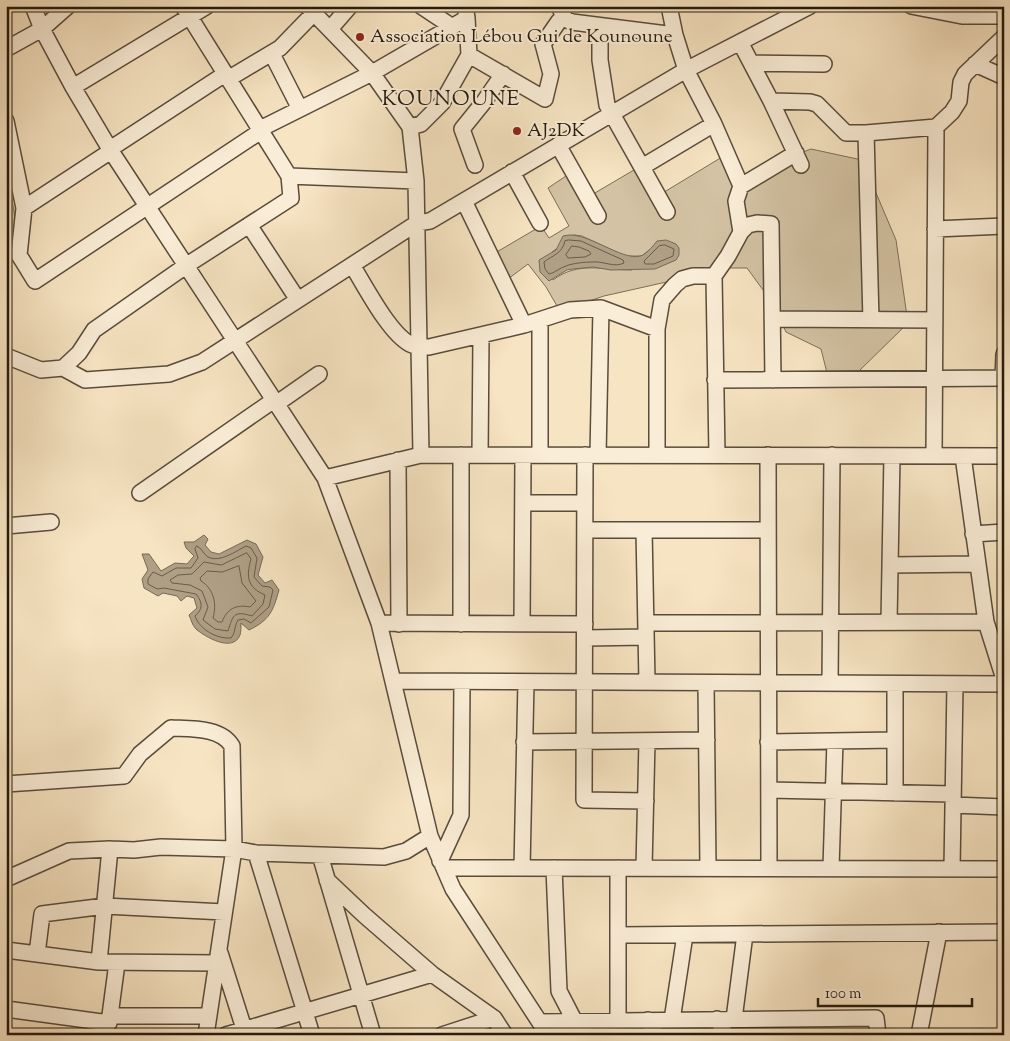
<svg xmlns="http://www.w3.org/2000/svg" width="1010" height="1041" font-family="'Sorts Mill Goudy',serif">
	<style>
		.green { fill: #d3c2a3; stroke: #7c6e58; fill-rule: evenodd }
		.water { fill: #af9f85; stroke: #776a55 }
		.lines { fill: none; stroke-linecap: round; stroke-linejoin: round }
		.shore { stroke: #6a5c4a; stroke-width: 1 }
		.minor-casing { stroke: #594c3b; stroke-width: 18 }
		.minor { stroke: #faedd7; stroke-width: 15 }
		.poi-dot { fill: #8f2418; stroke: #faedd7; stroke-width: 2 }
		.labels { text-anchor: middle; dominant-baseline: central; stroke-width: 4; stroke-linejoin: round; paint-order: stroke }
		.poi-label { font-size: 19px; fill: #241a0e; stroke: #faedd7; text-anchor: start }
		.quarter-label { font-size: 21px; letter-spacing: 1px; fill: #241a0e; stroke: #faedd7 }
	</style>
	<rect width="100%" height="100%" fill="#f7e4c2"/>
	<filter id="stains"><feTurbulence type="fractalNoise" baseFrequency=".004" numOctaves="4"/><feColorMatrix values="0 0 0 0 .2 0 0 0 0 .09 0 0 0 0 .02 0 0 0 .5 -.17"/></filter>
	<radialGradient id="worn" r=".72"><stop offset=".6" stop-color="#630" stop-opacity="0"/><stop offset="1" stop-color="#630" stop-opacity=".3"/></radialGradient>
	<!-- green -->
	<path class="green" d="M811,149L862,160L896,240L908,323L858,372L827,373L821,349L786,332L774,305L747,268H729L604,296L560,311L546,287L528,264L508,279L495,253L541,226L549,238L569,226L548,188L569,174L583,200L644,164L661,194L722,157L737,192L777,162ZM575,235L582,236L625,256H642L649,250L632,270C603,270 578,261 553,280L552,252L559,247L564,236Z
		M6,163L20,248L6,256Z"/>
	<!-- water -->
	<path class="water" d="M569,235C591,234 627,264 643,255C648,252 653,246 657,241L666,240L676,244L679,248V255L676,260L655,269L611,270L593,267L573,269L567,270L549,281L540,272L539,260L556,250L563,236Z
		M204,535L208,539L205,545L211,552L219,554L247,540L256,544L263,557L258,575L265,583L272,580L279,590C273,611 270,620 249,630L241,623C241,627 241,632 240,635C233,653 205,637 196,629C192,625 191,619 189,615L197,608L194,598L187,596L181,601L177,596L163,593L158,596L144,588L142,579L148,570L142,554H149L161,571L175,563L187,564L194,556L186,548L184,542H194Z"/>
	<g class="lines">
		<!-- shore -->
		<path class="shore" d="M569,240L581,241L623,260L624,263C614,268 604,261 593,262C586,262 573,263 566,266C559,268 555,273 549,274L545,269L544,262C553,255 562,254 565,241Z
			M665,245L674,249L673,256L654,264H645L644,261L659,246Z
			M572,246L579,247L589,251L591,254L585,257L568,258L566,255Z
			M197,546C202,548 203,554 208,557C220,563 236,551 246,546L251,548L257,558L254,577L262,586L270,587L273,590L269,607L251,623L244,619L238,620C234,626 236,632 231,638C217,639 200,630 195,616C203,609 203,603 196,594L164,588L157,589L148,584V579L153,572L162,576L176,568H191L198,558L195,549Z
			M247,553L251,559C246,577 247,587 265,595L263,604L252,616C233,610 233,616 228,631L215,629L203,620L208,607L202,591L190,585L172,583L170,580L178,575L192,574L204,562L221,565Z
			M239,566L242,583L256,601L250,607C236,604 227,609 222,622H218L213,618C217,604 214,589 201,581L200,578L207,571L222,572Z"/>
		<!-- minor casing -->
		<g class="minor-casing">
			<path id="minor" d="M33,6L42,29L73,87L111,151L325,478L379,623L430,836L453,889L548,1035
				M307,6L372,73L410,127L416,181L421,455
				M421,6L451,26
				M559,6L565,19L572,22L675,35
				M669,6L675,35L686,70L714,124L741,186
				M911,6L962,16H1004
				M600,27V60L607,105L667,212
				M330,29L350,6
				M740,42L771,101L801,165
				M6,49L42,29L68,6
				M272,54L300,109
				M469,55L545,99L551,74L543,44L559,21L564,17
				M751,63L824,64
				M975,64L1004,77
				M228,79L280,48L314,13
				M73,87L207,6
				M771,101L810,102L817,104L846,133H866
				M6,121L24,208
				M410,127L421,124L442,103L469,55L467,18L465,6
				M260,129L372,73L467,18
				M558,145L598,216
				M110,149L225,74
				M111,151L24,208L19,255L35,281L261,131
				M475,165L462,129L483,103L503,74
				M642,167L714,124
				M512,172L540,223
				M289,176L416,181
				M464,201L524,325
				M249,225L298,300
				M935,229L1004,226
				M741,232L736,201L741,186L796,153
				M352,265C365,286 389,333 410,344C416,347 422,347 429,347L524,325L570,310L601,308L657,329
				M714,276L717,455
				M772,319L935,320
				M540,320V455
				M871,320L866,133L936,127L952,112L959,101L961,82L965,74L1004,37
				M6,356L41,370L63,368L85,380L169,374L202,362L417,223L430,221L686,70L810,6
				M63,368L79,353L94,330L187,265L291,198L289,176L183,6
				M1003,378L1004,354
				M715,380L1004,378
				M276,404L319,374
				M461,455V624
				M480,455L481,336
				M585,455L584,800L646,801
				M598,455L601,308
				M657,455V329L662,300L675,285L682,279L693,276H714L728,256L741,232L748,225L757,223L771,224L773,380
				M768,455L769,868
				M934,456L936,127
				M963,456L986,622L1004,679
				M398,460L399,624
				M325,478L421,455L1004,456
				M140,493L274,400
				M523,503H585
				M6,526L51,522
				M585,530H768
				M644,530L647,682
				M973,534L1004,532
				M890,565L977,564
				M889,622L892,456
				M379,623L585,624
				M646,623L986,622
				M522,624L523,456
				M585,638L646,637
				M393,681L1004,684
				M706,683L708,868
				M830,683L832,455
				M895,684V793
				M524,742L707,740
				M768,742L895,740
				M6,784L124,776L140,754L171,728C191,729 221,727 232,746L234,849L206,1035
				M769,790L953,794
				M953,805L1004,807
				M256,853L312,1035
				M320,855L373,1035
				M440,861L461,815L462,682
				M444,868L1004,869
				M522,868L526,682
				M554,868L559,991L575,1022
				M644,868L647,741
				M831,868L835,741
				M952,869L955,684
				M6,879L69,851L110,849L134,850L161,847L234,849L256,853L384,857L406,851L430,836
				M327,880L364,915L432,974L494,1018L505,1035
				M618,935L1004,932
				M6,950L99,962L217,963
				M220,953L246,1035
				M37,954L42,914L105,906L224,912
				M99,962L110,849
				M6,1009L109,1023L117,963
				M110,1016H209
				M717,1019L726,1035
				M734,1019L745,934
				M648,1020L656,1035
				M672,1020L685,935
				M618,1021V868
				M540,1022L876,1018L878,1035
				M226,1035L432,974
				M442,1035L494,1018
				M919,1035L939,932"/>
		</g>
		<!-- minor -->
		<use href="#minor" class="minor"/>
	</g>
	<!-- markers -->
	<g class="poi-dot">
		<circle cx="360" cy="37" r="5"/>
		<circle cx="517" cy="131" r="5"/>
	</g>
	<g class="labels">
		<!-- poi labels -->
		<g class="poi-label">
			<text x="370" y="37">Association Lébou Gui de Kounoune</text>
			<text x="527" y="131">AJ2DK</text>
		</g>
		<!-- quarter labels -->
		<g class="quarter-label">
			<text x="451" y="100">KOUNOUNE</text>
		</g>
	</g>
	<!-- margin -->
	<rect width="1010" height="1041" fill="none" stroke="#f7e4c2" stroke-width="25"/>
	<rect x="8" y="8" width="995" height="1026" fill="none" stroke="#241a0e" stroke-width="2.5"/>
	<rect x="12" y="12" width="985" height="1016" fill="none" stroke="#241a0e"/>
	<!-- scale -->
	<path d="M818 998v8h154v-8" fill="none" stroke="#241a0e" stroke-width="2.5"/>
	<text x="825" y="998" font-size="15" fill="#241a0e" stroke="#faedd7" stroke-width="4" paint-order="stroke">100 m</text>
	<rect width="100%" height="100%" filter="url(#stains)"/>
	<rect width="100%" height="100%" fill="url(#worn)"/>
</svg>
